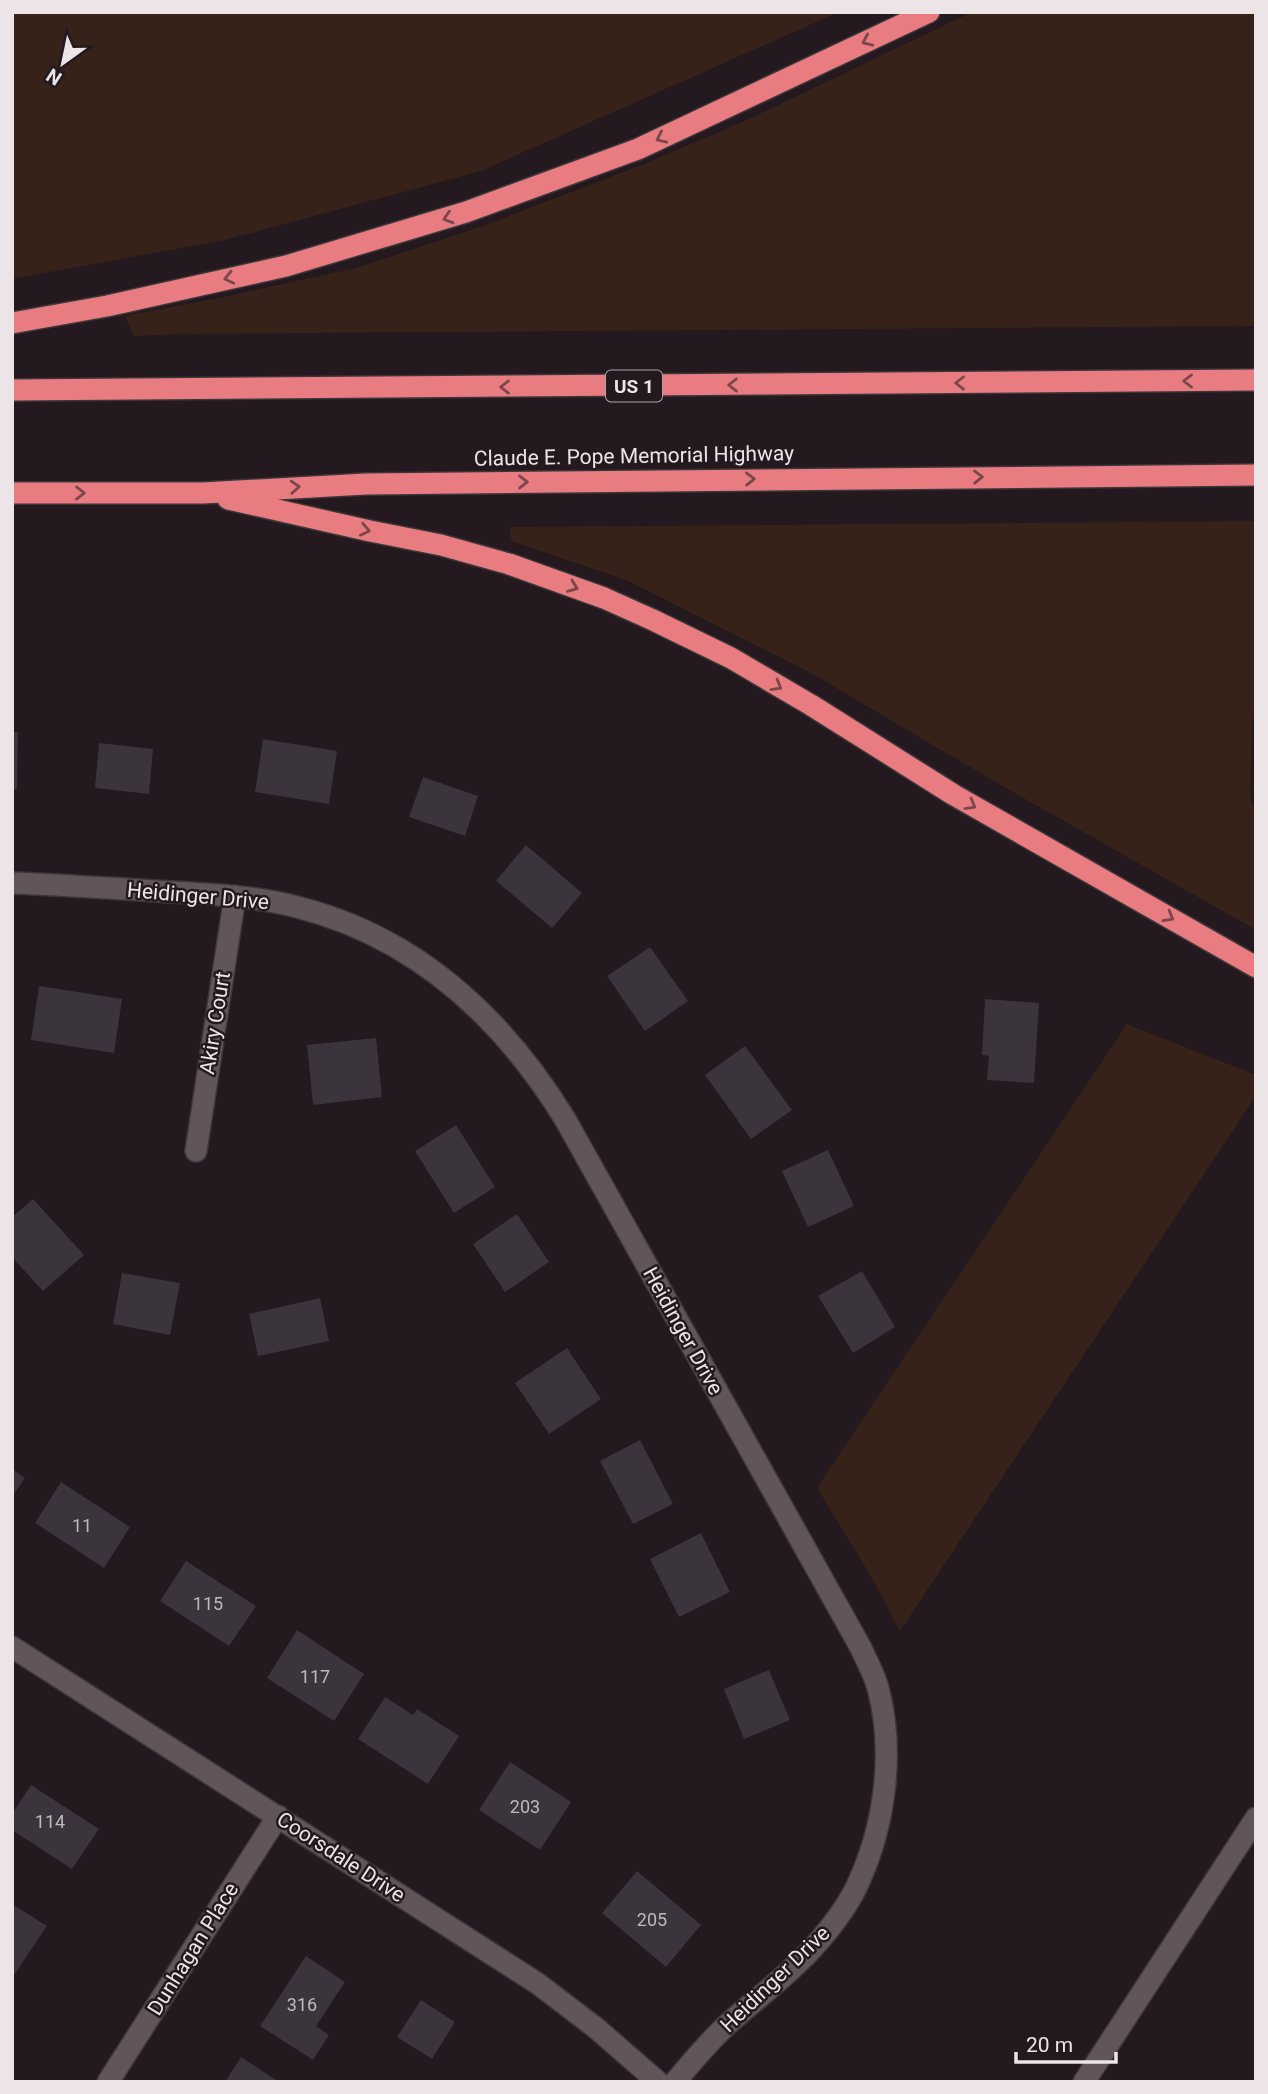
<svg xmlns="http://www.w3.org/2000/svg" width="1268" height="2094" font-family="Roboto,sans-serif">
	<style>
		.green { fill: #362218 }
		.building { fill: #3b343c }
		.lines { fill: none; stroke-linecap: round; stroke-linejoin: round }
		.minor-casing { stroke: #3d3639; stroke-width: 24 }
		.motorway-casing { stroke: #3d3639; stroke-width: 24 }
		.minor { stroke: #61555a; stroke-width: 21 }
		.motorway { stroke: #e87c81; stroke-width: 21 }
		.oneway { stroke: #7c464b }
		.labels { text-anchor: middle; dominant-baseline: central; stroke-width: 5; stroke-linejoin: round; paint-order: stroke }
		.number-label { font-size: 18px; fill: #c0b8bc }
		.shield { fill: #23191e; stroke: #b0a7ab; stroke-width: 2 }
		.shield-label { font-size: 19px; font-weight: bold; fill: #ece4e7 }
		.street-label { font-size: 21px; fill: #ece4e7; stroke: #23191e }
	</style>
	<rect width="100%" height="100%" fill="#23191e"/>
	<!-- green -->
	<path class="green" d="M12,12H839L481,171L225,240L12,279Z
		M972,12H1256V326L183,334L134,336L125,316L228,296L356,268L480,227L639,166L747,120Z
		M1256,521V704L1252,724L1250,795L1256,815V930L1004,787L809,672L626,580L511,541L510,527Z
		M1127,1024L1256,1075V1096L900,1631L872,1578L817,1488Z"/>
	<!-- building -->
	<path class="building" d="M12,732H18L17,789H12Z
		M263,739L337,751L329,804L255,792Z
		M99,743L153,749L149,794L95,788Z
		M423,777L478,796L465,836L409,817Z
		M526,845L582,893L552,928L496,881Z
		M650,947L688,1001L645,1031L607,976Z
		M39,986L122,999L114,1053L31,1040Z
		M985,999L1039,1003L1034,1083L987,1080L989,1056L982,1055Z
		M376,1038L382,1097L313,1105L307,1045Z
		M745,1046L792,1110L751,1139L705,1075Z
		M456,1125L495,1187L454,1213L415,1151Z
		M828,1150L854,1206L808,1227L782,1171Z
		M33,1199L84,1255L43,1291L12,1257V1217Z
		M517,1214L549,1262L505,1292L473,1244Z
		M862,1271L895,1327L853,1353L818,1296Z
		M122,1273L180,1283L170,1335L113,1324Z
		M320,1298L329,1341L258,1356L249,1314Z
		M567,1348L601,1399L549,1434L515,1383Z
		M640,1440L673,1504L633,1524L600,1461Z
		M12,1469L25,1478L12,1497Z
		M61,1482L130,1527L104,1568L35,1523Z
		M701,1533L730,1592L679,1617L650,1559Z
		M186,1561L256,1606L229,1646L160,1601Z
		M297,1630L364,1674L334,1721L267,1678Z
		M769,1670L790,1720L744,1739L724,1689Z
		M385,1697L413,1715L417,1709L459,1736L428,1784L358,1739Z
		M510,1762L571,1802L540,1850L479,1810Z
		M31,1785L99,1829L72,1869L12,1830V1814Z
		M637,1871L701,1925L666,1967L602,1913Z
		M12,1904L47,1926L12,1978Z
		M306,1956L345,1982L316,2026L329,2035L313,2060L260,2026Z
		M421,2000L455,2022L432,2059L397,2037Z
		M241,2057L279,2082H225Z"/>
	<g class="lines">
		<!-- minor casing -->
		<g class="minor-casing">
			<path id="minor" d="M12,883C60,885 108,888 155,891C203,894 251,895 297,907C416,937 502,1017 565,1119L861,1648C867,1662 876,1677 879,1692C894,1752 885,1823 860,1879C850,1904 830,1929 812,1949C787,1976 756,1999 729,2023C709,2041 692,2062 675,2082
				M196,1151L235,896
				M12,1647L537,1983L596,2028L658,2082
				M108,2082L278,1816
				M1084,2082L1256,1818"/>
		</g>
		<!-- motorway casing -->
		<g class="motorway-casing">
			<path id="motorway" d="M12,323L107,306L286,266L466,212L638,149L929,12
				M12,390L1256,380
				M12,493H203L366,484L1256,475
				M228,499L370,531L441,545L509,564L604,598L653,620L731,658L811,705L954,795L1256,967"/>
		</g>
		<!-- minor -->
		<use href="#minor" class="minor"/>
		<!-- motorway -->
		<use href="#motorway" class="motorway"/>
	</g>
	<!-- one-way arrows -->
	<defs><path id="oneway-chevron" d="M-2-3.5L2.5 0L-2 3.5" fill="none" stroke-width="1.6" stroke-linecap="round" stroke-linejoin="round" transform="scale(1.75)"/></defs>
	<g class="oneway">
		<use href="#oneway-chevron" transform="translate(867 41) rotate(155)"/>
		<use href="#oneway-chevron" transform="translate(661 138) rotate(155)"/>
		<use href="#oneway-chevron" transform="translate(448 218) rotate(163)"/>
		<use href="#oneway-chevron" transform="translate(229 278) rotate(167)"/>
		<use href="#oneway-chevron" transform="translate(1188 381) rotate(180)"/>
		<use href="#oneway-chevron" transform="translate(960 383) rotate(180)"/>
		<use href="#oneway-chevron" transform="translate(733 385) rotate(180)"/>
		<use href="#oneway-chevron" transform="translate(505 387) rotate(180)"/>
		<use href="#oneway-chevron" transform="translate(978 477) rotate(-1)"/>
		<use href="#oneway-chevron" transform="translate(750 479) rotate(-1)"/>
		<use href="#oneway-chevron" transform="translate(523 482) rotate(-1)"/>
		<use href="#oneway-chevron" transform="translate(295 487) rotate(-3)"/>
		<use href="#oneway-chevron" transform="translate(80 493)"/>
		<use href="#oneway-chevron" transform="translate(365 530) rotate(12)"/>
		<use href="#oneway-chevron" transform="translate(573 587) rotate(21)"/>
		<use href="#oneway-chevron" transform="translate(777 686) rotate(30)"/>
		<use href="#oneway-chevron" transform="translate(971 805) rotate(30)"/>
		<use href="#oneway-chevron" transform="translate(1169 917) rotate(30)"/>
	</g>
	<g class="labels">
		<!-- number labels -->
		<g class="number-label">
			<text x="82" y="1525">11</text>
			<text x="208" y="1603">115</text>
			<text x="315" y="1676">117</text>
			<text x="525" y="1806">203</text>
			<text x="50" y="1821">114</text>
			<text x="652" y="1919">205</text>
			<text x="302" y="2004">316</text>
		</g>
		<!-- shield labels -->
		<rect class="shield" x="606" y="370.5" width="56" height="31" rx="5"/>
		<g class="shield-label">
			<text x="634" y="386">US 1</text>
		</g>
		<!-- street labels -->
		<g class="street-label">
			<text transform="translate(634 456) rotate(-1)">Claude E. Pope Memorial Highway</text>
			<text transform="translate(198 896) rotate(5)">Heidinger Drive</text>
			<text transform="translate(215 1023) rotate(-81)">Akiry Court</text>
			<text transform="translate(683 1331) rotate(61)">Heidinger Drive</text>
			<text transform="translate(341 1857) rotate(33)">Coorsdale Drive</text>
			<text transform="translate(193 1949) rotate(-58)">Dunhagan Place</text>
			<text transform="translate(775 1979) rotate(-44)">Heidinger Drive</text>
		</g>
	</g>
	<!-- border -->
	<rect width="1268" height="2094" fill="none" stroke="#ece4e7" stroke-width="28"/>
	<!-- north arrow -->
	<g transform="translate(63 63) rotate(213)" stroke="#23191e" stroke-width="5" paint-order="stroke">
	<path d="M0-5L12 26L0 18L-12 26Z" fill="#ece4e7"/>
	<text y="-10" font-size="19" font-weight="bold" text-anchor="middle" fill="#ece4e7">N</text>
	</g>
	<!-- scale -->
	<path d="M1016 2052v10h100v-10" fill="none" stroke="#ece4e7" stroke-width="3.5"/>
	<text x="1026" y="2052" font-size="21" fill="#ece4e7" stroke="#23191e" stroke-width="5" paint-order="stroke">20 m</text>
</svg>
